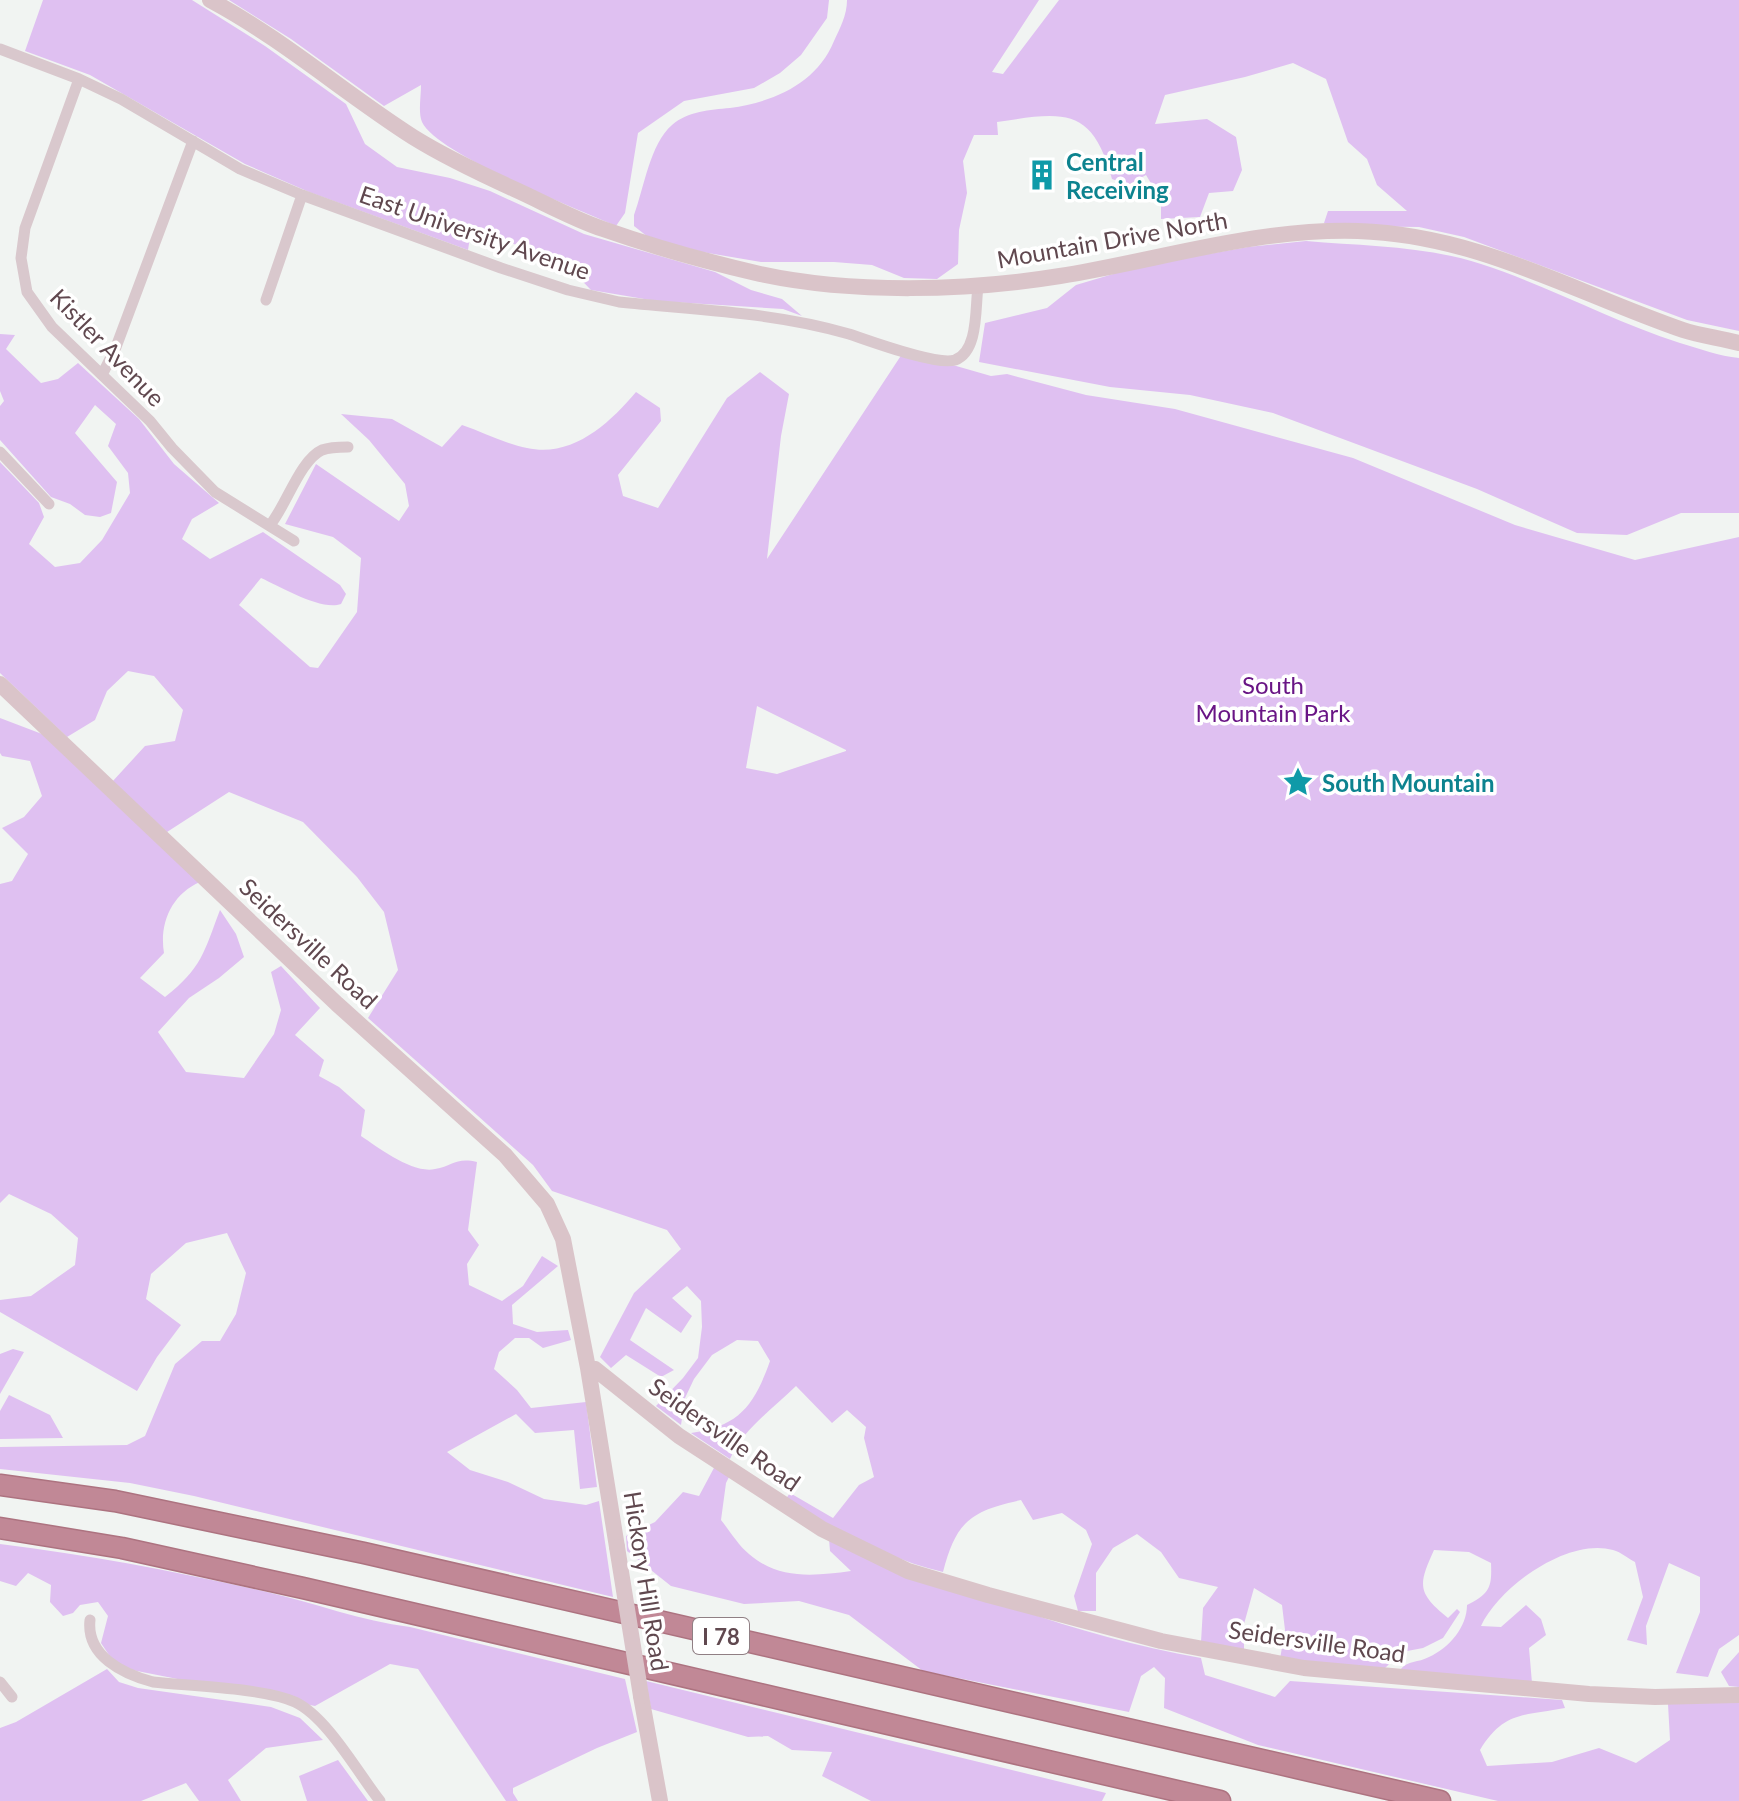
<svg xmlns="http://www.w3.org/2000/svg" width="1739" height="1801" font-family="Lato,sans-serif">
	<style>
		.green { fill: #dfc0f1; fill-rule: evenodd }
		.lines { fill: none; stroke-linecap: round; stroke-linejoin: round }
		.highway-casing { stroke: #ad7380; stroke-width: 23 }
		.street { stroke: #d9c8cd; stroke-width: 11 }
		.secondary { stroke: #dac4c9; stroke-width: 16 }
		.highway { stroke: #c18896; stroke-width: 20 }
		.secondary-bridge { stroke: #dac4c9; stroke-width: 16 }
		.labels { text-anchor: middle; dominant-baseline: central; stroke-width: 7; stroke-linejoin: round; paint-order: stroke }
		.shield { fill: #fff; stroke: #907f84; stroke-width: 2 }
		.shield-label { font-size: 22px; font-weight: bold; fill: #60484f }
		.culture-label { font-size: 24px; font-weight: bold; fill: #0d838f; stroke: #fff; text-anchor: start }
		.street-label { font-size: 24px; fill: #60484f; stroke: #fff }
		.park-label { font-size: 24px; fill: #691585; stroke: #fff }
	</style>
	<rect width="100%" height="100%" fill="#f1f4f2"/>
	<!-- green -->
	<path class="green" d="M43,0H192L265,46L346,104L365,144L397,167L450,178L490,191L584,234L715,272L751,290L782,299L802,316L783,309L656,301L591,290L560,258L471,231L468,250L309,192L245,164L90,75L25,51Z
		M229,0H829L827,18L801,55L780,73L754,88L684,101L638,133L625,213L616,226C578,209 438,155 422,122C418,113 421,96 421,85L384,106L291,39Z
		M847,0H1039L992,72L1003,74L1059,0H1739V331L1687,320L1464,237L1419,227L1339,226L1324,223L1328,211H1407L1377,185L1367,159L1348,142L1326,79L1293,63L1245,77L1165,95L1155,124L1207,119L1236,137L1242,170L1233,191L1209,193L1200,217L1161,219V200L1146,175L1128,185L1112,179C1092,106 1064,112 997,122L998,135H974L963,161L967,193L959,230L958,264L937,279L904,278L872,265L834,262H761L702,252L648,237L634,226V215C644,188 650,144 672,125C688,111 710,110 730,108C774,102 817,83 834,41C840,28 847,15 847,0Z
		M1306,241C1364,246 1426,246 1481,264C1549,286 1612,321 1680,343C1700,349 1719,356 1739,358V513H1681L1627,535L1577,533L1477,489L1273,413L1190,395L1110,387L979,362L985,323L1047,308L1076,285L1140,266L1248,247Z
		M0,334L15,335L6,349L41,383L58,379L78,363L139,419L174,464L219,503L192,519L182,539L210,559L263,532L340,585L346,594L341,604C321,611 281,587 261,578L239,605L310,667L318,668L357,612L361,558L333,537L285,524L316,464L399,521L409,506L405,484L369,440L341,414L392,419L442,447L462,425C483,432 505,444 527,448C572,458 609,424 636,392L660,408L661,421L618,475L623,496L658,508L727,398L760,372L789,394L781,436L767,559L904,351L991,376L1007,374L1086,395L1175,409L1353,458L1515,525L1635,560L1739,537V1635L1719,1649L1708,1677L1676,1673L1700,1612V1577L1669,1563L1646,1626L1647,1645L1627,1640L1643,1597L1635,1562C1629,1559 1621,1552 1613,1550C1568,1537 1499,1587 1481,1626L1501,1627L1526,1605L1541,1619L1546,1635L1529,1648L1532,1683L1400,1670C1408,1660 1418,1663 1429,1657C1449,1648 1467,1627 1467,1605C1490,1594 1492,1587 1491,1563L1469,1552L1434,1550C1418,1585 1417,1593 1448,1618L1457,1609L1460,1612L1443,1638L1423,1648L1402,1652L1384,1669L1280,1659L1285,1630L1282,1605L1254,1588L1244,1624V1651L1201,1642L1203,1608L1218,1587L1179,1578L1161,1552L1137,1534L1113,1548L1096,1573V1611H1078L1074,1596L1092,1544L1086,1530L1062,1513L1033,1520L1021,1500C970,1511 956,1522 943,1572C886,1559 836,1528 785,1500L790,1493L833,1518L859,1485L874,1477L864,1438L866,1427L847,1410L832,1423L796,1386C773,1409 743,1429 730,1459L691,1433C739,1426 754,1406 770,1361L758,1341L737,1340L712,1355L694,1379L685,1398L681,1425L656,1406L683,1378L698,1358L702,1327L701,1301L687,1286L672,1298L692,1316L681,1333L646,1308L630,1340L674,1370L661,1377L626,1355L611,1368L600,1357L634,1293L681,1249L667,1230L552,1191L533,1165L368,1018L398,970L384,912L357,877L303,822L229,792L167,832L112,782L145,746L175,741L183,710L154,676L128,671L107,691L95,720L67,737L0,673V462L39,503L44,517L29,544L55,567L80,563L102,540L130,493L128,473L108,446L116,424L95,405L75,433L117,482L111,513L100,517L85,515L70,504L51,497L0,440V406L4,401L0,391ZM757,706L846,750V751L777,774L746,768Z
		M0,718L42,734L200,882C172,894 159,923 164,953L140,978L165,997C202,968 204,952 220,910L236,934L244,957L219,978L189,998L158,1032L186,1072L244,1078L274,1034L281,1010L271,972L281,966L320,1008L295,1035L324,1060L319,1076L339,1087L365,1110L361,1136C379,1148 413,1174 435,1169C453,1166 456,1157 477,1162L468,1230L479,1245L467,1264L469,1285L502,1301L523,1286L542,1256L558,1266L512,1305L513,1324L537,1332L568,1330L571,1340L543,1348L529,1338H515L499,1352L494,1369L517,1390L531,1408L586,1402L597,1487L580,1489L574,1430L535,1433L516,1414L447,1452L470,1470L508,1482L544,1499L586,1505L599,1501L613,1597L194,1496L130,1483L0,1469V1447L127,1445L145,1436L175,1364L202,1341H220L236,1314L246,1273L227,1233L186,1243L151,1274L146,1299L181,1325L157,1357L137,1391L0,1312V1300L31,1296L75,1265L78,1238L51,1214L9,1194L0,1203V884L12,881L28,854L2,828L24,817L42,796L30,761L2,756L0,753Z
		M13,1349L24,1352L0,1394V1354Z
		M9,1395L50,1415L63,1438L0,1439V1411Z
		M715,1466L730,1475L726,1483L721,1520C730,1531 738,1545 749,1554C779,1580 814,1576 851,1571L830,1551L829,1539C950,1585 1072,1636 1201,1658L1205,1675L1275,1697L1290,1681L1562,1700L1565,1708C1523,1716 1504,1711 1480,1750L1487,1766L1552,1762L1599,1748L1636,1763L1670,1740L1668,1704L1739,1702V1801H1498L1258,1745L1164,1708L1165,1678L1154,1667L1141,1676L1129,1712L923,1671L849,1615L799,1601L744,1604L671,1586L627,1551L626,1536L655,1522L683,1492L699,1496Z
		M0,1544C90,1555 178,1572 267,1592C315,1603 361,1621 410,1627L625,1679L637,1732L597,1748L513,1788V1793L518,1801H506L418,1669L390,1664L315,1706L132,1670L113,1661L101,1643L108,1616L98,1602L80,1605L73,1613L63,1616L50,1602L51,1585L28,1573L16,1586L0,1581Z
		M1739,1652V1687L1729,1686L1721,1672Z
		M107,1669L119,1682L138,1688L271,1707L300,1718L323,1740L266,1748L228,1780L241,1801H199L186,1783L141,1801H0V1728L16,1722Z
		M646,1681L1106,1793L1102,1801H871L822,1776L832,1752L792,1750L768,1736L748,1737L651,1709Z
		M338,1760L368,1801H307L299,1776Z"/>
	<g class="lines">
		<!-- highway casing -->
		<g class="highway-casing">
			<path id="highway" d="M0,1485L115,1501L364,1553L1440,1801
				M0,1528L122,1548L303,1588L1220,1801"/>
		</g>
		<!-- street -->
		<path class="street" d="M0,49L79,79L121,99L240,169L302,195L501,268L568,290L619,302C695,310 775,312 849,334C870,341 937,366 955,360C979,351 975,307 978,287
			M79,79L25,228L21,258L27,292L52,327L150,421L172,448L215,492L294,541
			M266,300L302,195
			M102,375L116,347L193,141
			M0,452L49,504
			M270,525C286,506 300,460 322,450C330,447 340,447 348,447
			M90,1620C86,1656 123,1674 153,1682C189,1686 264,1688 295,1702C327,1717 358,1773 380,1801
			M0,1682L12,1697"/>
		<!-- secondary -->
		<path class="secondary" d="M210,0C283,39 344,93 413,137C445,157 479,173 514,189C543,202 573,219 603,229C654,247 708,262 760,274C852,294 968,291 1060,276C1160,260 1256,228 1358,231C1478,235 1573,292 1683,330C1701,336 1721,338 1739,343
			M0,684L337,1004L505,1155L547,1204L563,1239L588,1368L617,1547
			M588,1368L595,1369L679,1436L822,1529L908,1571L988,1595L1161,1641L1304,1668L1589,1694L1655,1697L1739,1695
			M641,1696L660,1801"/>
		<!-- highway -->
		<use href="#highway" class="highway"/>
		<!-- secondary-bridge -->
		<path class="secondary-bridge" d="M617,1547L641,1696"/>
	</g>
	<!-- icons -->
	<defs>
		<g id="building-bare" transform="scale(2.4)"><path d="M-4-6H4V6H1V3H-1V6H-4ZM-2.5-4.3h1.7v1.8h-1.7ZM.8-4.3h1.7v1.8H.8ZM-2.5-1h1.7V.8h-1.7ZM.8-1h1.7V.8H.8Z" fill="#0f9aa8" stroke="#fff" stroke-width="2.5" paint-order="stroke"/></g>
		<g id="sight-bare" transform="scale(2.4)"><path d="M0-6L1.8-2.2L6-1.7L2.9 1.2L3.7 5.4L0 3.3L-3.7 5.4L-2.9 1.2L-6-1.7L-1.8-2.2Z" fill="#0f9aa8" stroke="#fff" stroke-width="2.5" paint-order="stroke"/></g>
	</defs>
	<g fill-rule="evenodd">
		<use href="#building-bare" x="1042" y="175"/>
		<use href="#sight-bare" x="1298" y="782"/>
	</g>
	<g class="labels">
		<!-- shield labels -->
		<rect class="shield" x="693" y="1618" width="56" height="36" rx="6"/>
		<g class="shield-label">
			<text x="721" y="1636">I 78</text>
		</g>
		<!-- culture labels -->
		<g class="culture-label">
			<text x="1066" y="161">Central<tspan x="1066" dy="28">Receiving</tspan></text>
			<text x="1322" y="782">South Mountain</text>
		</g>
		<!-- street labels -->
		<g class="street-label">
			<text transform="translate(475 232) rotate(19)">East University Avenue</text>
			<text transform="translate(1112 239) rotate(-10)">Mountain Drive North</text>
			<text transform="translate(108 347) rotate(46)">Kistler Avenue</text>
			<text transform="translate(309 943) rotate(43)">Seidersville Road</text>
			<text transform="translate(725 1434) rotate(35)">Seidersville Road</text>
			<text transform="translate(647 1581) rotate(81)">Hickory Hill Road</text>
			<text transform="translate(1317 1641) rotate(8)">Seidersville Road</text>
		</g>
		<!-- park labels -->
		<g class="park-label">
			<text x="1273" y="684">South<tspan x="1273" dy="28">Mountain Park</tspan></text>
		</g>
	</g>
</svg>
